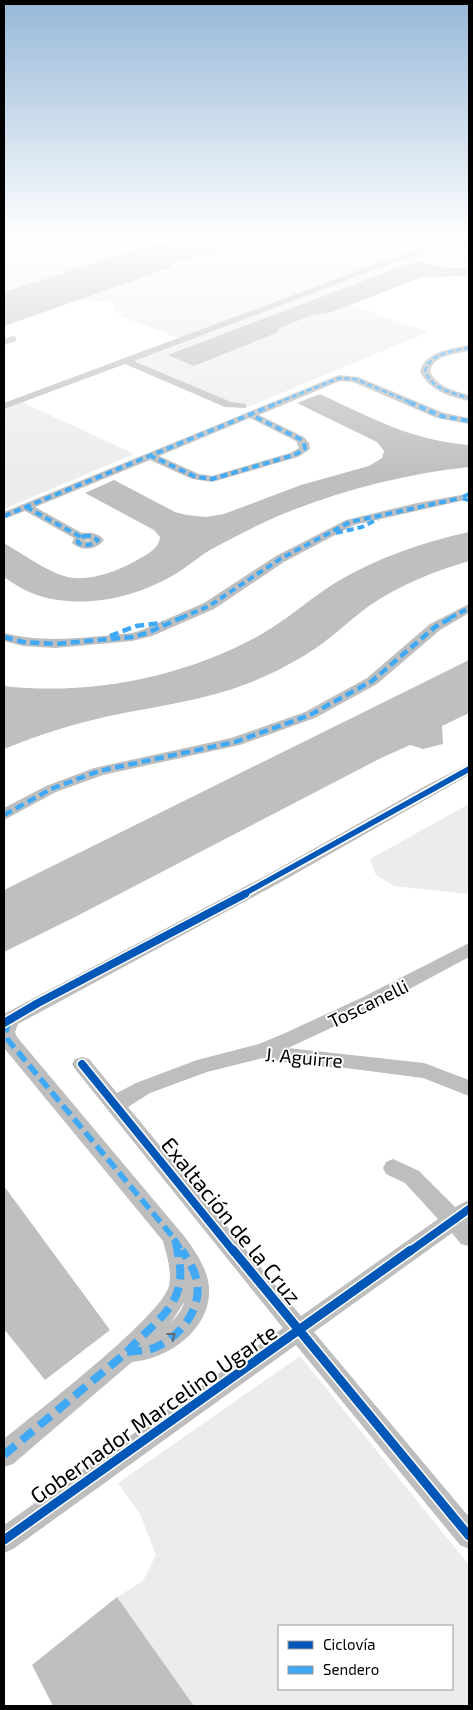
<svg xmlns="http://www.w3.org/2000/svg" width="473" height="1710" font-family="'Exo 2',sans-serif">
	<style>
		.green { fill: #ececec; fill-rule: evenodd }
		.water { fill: #bfbfbf }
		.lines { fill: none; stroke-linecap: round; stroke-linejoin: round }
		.minor { fill: #bebebe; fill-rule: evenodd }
		.quiet-far4 { stroke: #3fa9f5; stroke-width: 2.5; stroke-dasharray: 5.5 2.5; stroke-linecap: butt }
		.quiet-far3 { stroke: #3fa9f5; stroke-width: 4; stroke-dasharray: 7 4; stroke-linecap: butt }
		.quiet-far2 { stroke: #3fa9f5; stroke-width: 4.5; stroke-dasharray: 9 4.5; stroke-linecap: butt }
		.quiet-far1 { stroke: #3fa9f5; stroke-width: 5.5; stroke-dasharray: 12 5.5; stroke-linecap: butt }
		.quiet { stroke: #3fa9f5; stroke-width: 8; stroke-dasharray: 15 8; stroke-linecap: butt }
		.cycleway-far2-casing { stroke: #fff; stroke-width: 9 }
		.cycleway-far1-casing { stroke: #fff; stroke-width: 11 }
		.cycleway-casing { stroke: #fff; stroke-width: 12 }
		.cycleway-far2 { stroke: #0057b8; stroke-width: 5.5 }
		.cycleway-far1 { stroke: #0057b8; stroke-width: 8 }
		.cycleway { stroke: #0057b8; stroke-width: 9 }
		.oneway { stroke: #686868 }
		.labels { text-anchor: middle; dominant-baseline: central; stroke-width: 4; stroke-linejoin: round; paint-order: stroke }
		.street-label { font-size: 19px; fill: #000; stroke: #fff }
		.near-street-label { font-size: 22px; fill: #000; stroke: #fff }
	</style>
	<rect width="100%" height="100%" fill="#fff"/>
	<!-- green -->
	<path class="green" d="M4,236H106L144,247L4,292Z
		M301,239L362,240L422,247L178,338L122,317L114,310L113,303L79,300L170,268L172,263C215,250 257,244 301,239Z
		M441,245L469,250V268H443L421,262L169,355L195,366L312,315L329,313L351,305L428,332L248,407L232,403L132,360Z
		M22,402L134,454L4,509V409Z
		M469,804V894L394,886L376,875L370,859Z
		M300,1356L469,1565V1706H194L117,1597L143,1581L156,1555L140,1514L118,1483ZM279,1626H452V1689H279Z"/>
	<!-- water -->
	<path class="water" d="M188,236H469V250L430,244L422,247L362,240L301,239L234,247L172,263L170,268L4,326V292L144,247Z
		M421,262L443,268H469V276L422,277L329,313L312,315L280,328L276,333L194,366L168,355L410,263Z
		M320,394C372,418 410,440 469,445V467C404,474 338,491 278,516C255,526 232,538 210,550C197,558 186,568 172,576C132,599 79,610 34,594C23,590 13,583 4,577V543C21,553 39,566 58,574C83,585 117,572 139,559C148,554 159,548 160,537L154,530L85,493L114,480L175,512L187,515L206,517L224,514L301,485L369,466L382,458L384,451L377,442L297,403Z
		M469,532V561C435,571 399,585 369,606C351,619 335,635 316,648C295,662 272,674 249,683C203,701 156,706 109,716C73,724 38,735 4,749V686C89,696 185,677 260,635C287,620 309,599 335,583C376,558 423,542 469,532Z
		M469,660V713L442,726L443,744L423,749L410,745L381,758L75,917L4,952V890Z
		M4,1186L110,1330L45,1380L4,1329Z
		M117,1597L194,1706H53L32,1665Z"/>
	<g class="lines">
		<!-- minor -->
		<path class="minor" d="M430,244L437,246L134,361L231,402L246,404V408L225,407L125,364L4,409V403Z
			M13,336L16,337V341L4,345V339Z
			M469,345V351C455,354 434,355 430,371C436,386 454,391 469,395V401C450,397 428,390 420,371C426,351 451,349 469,345Z
			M339,375L358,377L444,413L469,418V424L437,418L353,382L340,381L259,415L304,437L309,443L310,449L298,457L212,482L192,479L150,460L35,507L82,533C90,532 99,533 104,540C96,550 82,552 72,543L74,538L25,511L4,519V512ZM250,418L296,441L299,448L290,453L212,476L199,474L159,456ZM87,540L91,541H84Z
			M461,495L465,496L467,498L465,500L354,525L284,562L214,609L152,636L132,641L55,648L23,646L4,641V633C47,644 88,637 132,633L142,630L204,603L276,556L346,520L417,503Z
			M469,604V613L440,630L377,684L315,718L240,745L103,775L56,792L4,820V808L46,786L94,768L231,738L305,712L367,678L430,624Z
			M469,764V775L281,882L18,1024L15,1032L17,1037L184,1236C194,1249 204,1264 208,1280C217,1325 171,1359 132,1362L13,1464L4,1467V1439C34,1414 161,1317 169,1286C172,1271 167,1256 163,1241L4,1048V1014L269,874L427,785ZM185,1301C182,1310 176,1317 170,1324Z
			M469,943V957L374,1008L288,1048L424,1063L469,1080V1096L423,1078L346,1068L306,1066L263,1058L207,1072L150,1093L128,1107L301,1316L438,1219L405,1183L386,1174L383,1168L386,1162L393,1159L419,1171L455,1207L469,1200V1246L461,1244L452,1233L314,1332L469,1517V1549L460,1545L296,1345L13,1549L4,1553V1525L283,1328L75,1069L72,1064L75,1059L82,1057L89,1059L117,1093L136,1083L197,1060L259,1044L283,1034L361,998Z"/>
		<!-- quiet-far4 -->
		<path class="quiet-far4" d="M469,348C453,351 430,353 425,371C432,389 452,393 469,398
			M277,403L339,378L355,379L412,403"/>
		<!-- quiet-far3 -->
		<path class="quiet-far3" d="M409,402L441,416L469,421
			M149,455L196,477L212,479L294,455L305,449L304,443L300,439L249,414
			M469,494L461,498L469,500
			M26,507L81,537
			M4,516L280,402
			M336,533L362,527L378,519
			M84,536H91L98,540C92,546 86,546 78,543V540Z
			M181,618L209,606L280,559L350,522L461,498
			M450,618L469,608"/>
		<!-- quiet-far2 -->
		<path class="quiet-far2" d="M110,636L136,626L163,623
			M4,637L23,642L55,644L132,637L147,633L183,617
			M4,815L51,789L99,771L235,742L310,715L372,681L435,627L453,617"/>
		<!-- quiet-far1 -->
		<path class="quiet-far1" d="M9,1021L6,1032L8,1040L173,1237
			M177,1252L173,1237L183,1252"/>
		<!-- quiet -->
		<path class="quiet" d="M127,1352C158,1317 191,1304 177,1250
			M127,1352C136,1351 146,1351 154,1348C179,1338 202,1310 197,1282C195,1270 188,1260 182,1250
			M4,1455L127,1352"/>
		<!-- cycleway-far2 casing -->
		<g class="cycleway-far2-casing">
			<path id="cycleway-far2" d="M242,895L469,769"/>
		</g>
		<!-- cycleway-far1 casing -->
		<g class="cycleway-far1-casing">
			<path id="cycleway-far1" d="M4,1023L38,1003L245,894
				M82,1064L234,1252
				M409,1252L469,1209"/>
		</g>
		<!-- cycleway casing -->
		<g class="cycleway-casing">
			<path id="cycleway" d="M233,1250L469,1536
				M4,1540L411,1250"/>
		</g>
		<!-- cycleway-far2 -->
		<use href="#cycleway-far2" class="cycleway-far2"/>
		<!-- cycleway-far1 -->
		<use href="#cycleway-far1" class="cycleway-far1"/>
		<!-- cycleway -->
		<use href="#cycleway" class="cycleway"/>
	</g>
	<!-- one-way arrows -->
	<defs><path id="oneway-chevron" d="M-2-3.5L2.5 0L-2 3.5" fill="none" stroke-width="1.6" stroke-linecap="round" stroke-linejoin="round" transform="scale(1.25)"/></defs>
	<use class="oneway" href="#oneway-chevron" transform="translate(172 1336) rotate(-37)"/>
	<!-- sky -->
	<linearGradient id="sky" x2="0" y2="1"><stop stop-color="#97b8d8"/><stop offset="0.5" stop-color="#fff"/><stop offset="1" stop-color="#fff" stop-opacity="0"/></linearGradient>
	<rect width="473" height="475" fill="url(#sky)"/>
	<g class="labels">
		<!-- street labels -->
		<g class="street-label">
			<text transform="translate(368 1003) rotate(-26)">Toscanelli</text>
			<text transform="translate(304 1057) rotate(5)">J. Aguirre</text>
		</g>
		<!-- near-street labels -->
		<g class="near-street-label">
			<text transform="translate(232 1220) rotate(51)">Exaltación de la Cruz</text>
			<text transform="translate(153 1413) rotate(-35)">Gobernador Marcelino Ugarte</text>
		</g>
	</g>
	<!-- border -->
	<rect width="473" height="1710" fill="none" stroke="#000000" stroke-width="10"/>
	<!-- legend -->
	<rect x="278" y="1625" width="175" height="65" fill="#ffffff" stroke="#999999"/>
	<rect x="288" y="1641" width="25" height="8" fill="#0057b8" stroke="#999999"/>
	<text x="323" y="1650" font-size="15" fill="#000000">Ciclovía</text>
	<rect x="288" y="1666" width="25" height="8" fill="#3fa9f5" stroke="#999999"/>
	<text x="323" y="1675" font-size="15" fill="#000000">Sendero</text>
</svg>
